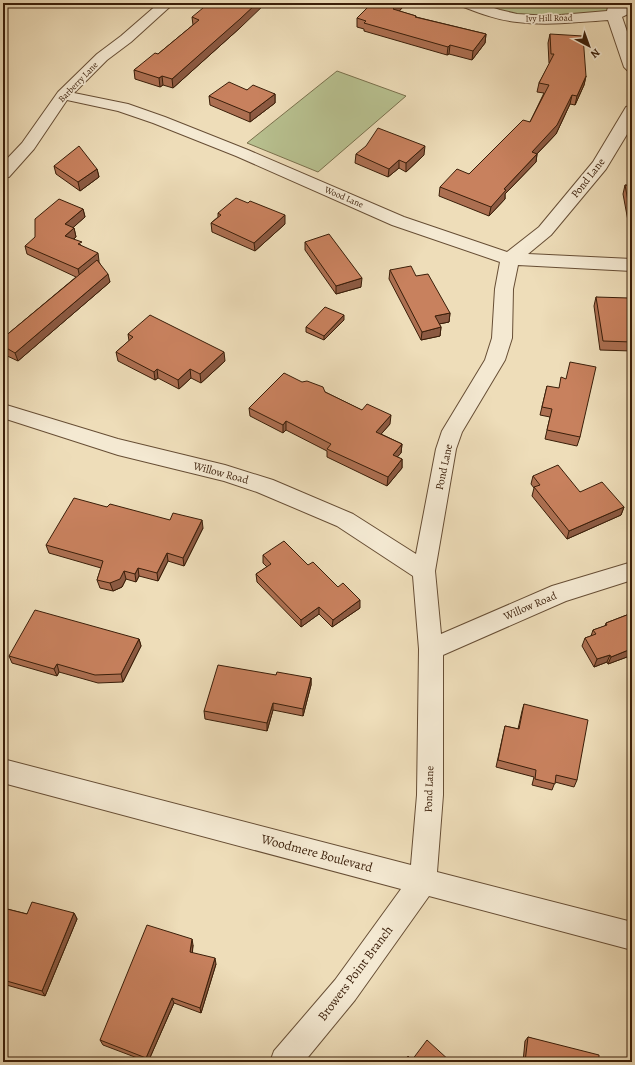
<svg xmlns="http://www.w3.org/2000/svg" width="635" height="1065" font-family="Alegreya,serif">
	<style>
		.green { fill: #b8c190; stroke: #79704c }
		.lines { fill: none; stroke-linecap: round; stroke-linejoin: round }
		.minor-casing { stroke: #674e35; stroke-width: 2 }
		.minor { fill: #f4e9d2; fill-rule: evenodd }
		.wall { fill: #ac6f51; stroke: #3a1e09 }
		.shaded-wall { fill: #8c5a42; stroke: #3a1e09 }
		.building { fill: #c8815e; stroke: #3a1e09 }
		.labels { text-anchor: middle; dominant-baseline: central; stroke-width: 3.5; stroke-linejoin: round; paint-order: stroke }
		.far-street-label { font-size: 9px; fill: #3a1e09; stroke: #f4e9d2 }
		.street-label { font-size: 11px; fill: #3a1e09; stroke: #f4e9d2 }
		.near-street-label { font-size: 13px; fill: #3a1e09; stroke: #f4e9d2 }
	</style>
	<rect width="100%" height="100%" fill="#eeddb9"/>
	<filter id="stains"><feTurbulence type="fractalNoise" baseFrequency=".005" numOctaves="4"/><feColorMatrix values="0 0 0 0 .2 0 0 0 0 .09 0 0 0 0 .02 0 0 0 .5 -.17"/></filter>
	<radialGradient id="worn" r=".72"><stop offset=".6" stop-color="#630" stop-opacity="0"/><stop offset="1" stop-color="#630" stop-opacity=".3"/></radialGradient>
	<!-- green -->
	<path class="green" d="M469,3H632V4C588,18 544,23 498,15C488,13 478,7 469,3Z
		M337,71L406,96L318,172L247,143Z"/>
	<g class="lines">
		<!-- minor casing -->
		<g class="minor-casing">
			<path id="minor" d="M159,3H174L131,42L107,60L74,93L128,104L165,117L248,150L404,217L507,252L539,227L593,162L626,107L632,105V126L606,169L551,235L528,254L632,259V271L518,265L513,289L512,338L505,360L462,432L456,449L435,571L441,634L552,586L632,562V580L566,601L443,655V795L437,872L632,922V950L429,896L355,1000L304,1062H270L274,1051L335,980L401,889L3,783V759L411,865L417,795L419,649L413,576L337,526L257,492L224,481L118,455L3,418V404L118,439L225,465L273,480L353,514L416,554L436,449L442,431L485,360L492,338L495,289L500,262L392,225L236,156L153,123L118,111L67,100L34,149L9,177L3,178V163L22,143L58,92L97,54L121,36Z
				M459,3H479L500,10L517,14L549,16L607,11L608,7L605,3H621L622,6L632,3V12L622,17L632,46V72L627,70L624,67L608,20C578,22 547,26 517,22C497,20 479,13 461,6Z"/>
		</g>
		<!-- minor -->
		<use href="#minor" class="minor"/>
	</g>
	<!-- wall -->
	<path class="wall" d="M328,3H349L345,7Z
		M372,3H403V7L399,11L416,16V17L486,34L485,43L472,60L449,54L447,55L364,31V29L357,27V18Z
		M192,17L241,27L173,88L163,85L160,87L135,79L134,70L158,54L193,25Z
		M550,34L586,76L584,85L575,105L570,104L556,134L537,154L536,162L505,194V199L489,216L439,196L440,187L469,174L530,122L544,93L537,92L539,83L550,63H549L548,43Z
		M247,90L275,94V103L250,122L210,105L209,96Z
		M356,154L424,155L406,172L399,168L388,177L355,163Z
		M54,166L97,169L99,177L80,191L56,174Z
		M625,185L632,186V221H628L623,194Z
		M83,209L85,217L73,227L74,228L76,237L74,239L82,246L99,261V262L110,282L18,361L3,354V338L76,277L27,254L25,246Z
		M218,213L285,224L255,251L212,232L211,223L218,217Z
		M305,242L361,287L336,294L305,250Z
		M390,270L416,276L450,313L449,322L439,324L441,327L440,336L421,340L389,279Z
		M596,297L632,306V351L600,350L594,306Z
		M344,320L324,340L306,332V327Z
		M128,334L225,361L201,383L191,378L179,389L158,378L155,380L118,361L116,352L129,341Z
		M547,386L580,437L577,446L545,439L550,417L540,415Z
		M325,392L390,424L381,434L402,444L401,453L397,457L402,459V468L387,486L327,457V451L286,430L283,433L250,416L249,408Z
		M533,476L624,507L621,515L567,539L532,496L534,488L531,484Z
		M107,507L203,528L184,566L168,561L158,581L139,576L136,582L126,579L122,587L113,591L100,588L97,580L101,568L49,553L46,545Z
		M263,555L308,565L338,587L360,608L332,627L319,614L301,627L257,582L256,574L267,567L263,563Z
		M632,613V664L627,657L608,664L607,662L594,667L582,646L585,638L591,636L593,630L605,626L606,623Z
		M139,639L141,646L123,682L98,683L59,672L57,676L12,663L9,656Z
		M276,675L311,678V685L303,716L273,710L267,731L205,719L204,711Z
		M524,704L577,780L574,787L555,782L552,790L532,785L534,777L496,767L505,726L518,729L522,711Z
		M3,908L27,914L74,913L77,919L45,996L3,984Z
		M193,945L192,953L216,964L201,1013L174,1003L148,1062L103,1045L100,1040Z
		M528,1037L599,1062H523L525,1041Z"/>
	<!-- shaded-wall -->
	<path class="shaded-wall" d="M257,3H266L241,27L173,88L172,79Z
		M345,3H349L345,7Z
		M399,3H403V7L393,18V9Z
		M486,34L485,43L472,60L473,51Z
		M450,45L449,54L447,55L448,47Z
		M162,76L163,85L160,87L159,78Z
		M586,76L584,85L575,105L577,96Z
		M275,94V103L250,122V113Z
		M572,95L570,104L556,134L531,160L532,152Z
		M425,146L424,155L406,172V163Z
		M537,154L536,162L505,194V199L489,216L491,207L504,189Z
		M399,160V168L388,177L389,169Z
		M97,169L99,177L80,191L78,182Z
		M83,209L85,217L67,233L65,224Z
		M285,215V224L255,251L254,243Z
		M74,228L76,237L67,244L65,236Z
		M98,253L99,261L80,278L78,269Z
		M108,274L110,282L18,361L15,353Z
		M362,278L361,287L336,294V286Z
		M450,313L449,322L434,325L435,316Z
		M344,315V320L324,340V336Z
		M441,327L440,336L421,340L422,332Z
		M224,352L225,361L201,383L200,374Z
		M157,369L158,378L155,380L154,372Z
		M190,369L191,378L179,389L178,380Z
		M391,415L390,424L376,440V432Z
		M286,421V430L283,433V425Z
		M402,444L401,453L392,463L393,455Z
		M402,459V468L387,486L388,477Z
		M624,507L621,515L567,539L569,531Z
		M202,520L203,528L184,566L183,558Z
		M167,553L168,561L158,581L157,573Z
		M138,568L139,576L136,582L135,574Z
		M124,571L126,579L122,587L113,591L110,583Z
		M360,600V608L332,627L333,620Z
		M319,607V614L301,627V620Z
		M139,639L141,646L123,682L121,674Z
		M631,649L627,657L608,664L611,657Z
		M610,655L607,662L594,667L597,659Z
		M57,664L59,672L57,676L54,669Z
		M311,678V685L303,716V709Z
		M273,703V710L267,731V723Z
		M74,913L77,919L45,996L42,991Z
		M192,939L193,945L192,958L190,952Z
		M215,958L216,964L201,1013L200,1008Z
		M172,998L174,1003L148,1062L146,1058Z"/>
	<!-- building -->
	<path class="building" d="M209,3H257L240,19L172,79L162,76L159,78L134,70L155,53L158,54L199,20L192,17Z
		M372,3H399L393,9L416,16L415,17L486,34L473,51L450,45L448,47L364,23L366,21L357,18Z
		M550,34L583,36L586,76L577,96L572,95L557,125L532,152L537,154L504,189L506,190L491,207L440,187L457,169L469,174L523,120L530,122L549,85L539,83L554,54H551Z
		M229,82L247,90L253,85L275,94L250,113L209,96Z
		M378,128L425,146L406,163L399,160L389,169L356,154L366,146Z
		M79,146L97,169L78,182L54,166Z
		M625,185L632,186V213L630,212Z
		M236,198L248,203L250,201L285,215L254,243L211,223L221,215L218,213Z
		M59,199L83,209L65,224L74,228L65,236L82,242L78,244L98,253L78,269L25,246L35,237V219Z
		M329,234L362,278L336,286L305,242Z
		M97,260L108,274L15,353L3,346V338Z
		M411,266L416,276L428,274L450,313L435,316L441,327L422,332L390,270Z
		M596,297L629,298L631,306H632V342L603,341Z
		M325,307L344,315L324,336L306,327Z
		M150,315L224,352L200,374L190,369L178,380L157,369L154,372L116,352L133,337L128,334Z
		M570,362L596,367L580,437L547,430L552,409L542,407L547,386L559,388L561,377L566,379Z
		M284,373L302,382L307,381L323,387L325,392L362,410L367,404L391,415L376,432L402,444L393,455L402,459L388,477L327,449L331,444L286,421L283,425L249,408Z
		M558,465L580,492L602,482L624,507L569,531L534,487L540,485L533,476Z
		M74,498L107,507L110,504L170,520L173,513L202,520L183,558L167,553L157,573L138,568L135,574L124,571L120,579L110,583L97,580L103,561L46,545Z
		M284,541L308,565L313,562L338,587L343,583L360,600L333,620L319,607L301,620L256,574L271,564L263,555Z
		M35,610L139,639L121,674L95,675L57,664L54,669L9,656Z
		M632,613V652L631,649L611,657L610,655L597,659L585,638L596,634L593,630L607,625L606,623Z
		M218,665L276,675L277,672L311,678L303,709L273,703L267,723L204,711Z
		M524,704L588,720L577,780L556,775L555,784L535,779L536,770L498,760L505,726L519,729Z
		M32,902L74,913L42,991L3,980V908L27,914Z
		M147,925L192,939L190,952L215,958L200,1008L172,998L146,1058L100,1040Z
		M528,1037L599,1055V1062H525Z
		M427,1040L451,1062H404L408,1056L412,1060Z"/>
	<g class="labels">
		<!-- far-street labels -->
		<g class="far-street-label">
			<text transform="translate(549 18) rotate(-1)">Ivy Hill Road</text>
			<text transform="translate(78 82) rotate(-46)">Barberry Lane</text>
			<text transform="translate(344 197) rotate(23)">Wood Lane</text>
		</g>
		<!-- street labels -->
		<g class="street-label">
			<text transform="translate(588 178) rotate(-52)">Pond Lane</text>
			<text transform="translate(444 467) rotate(-78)">Pond Lane</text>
			<text transform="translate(221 473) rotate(15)">Willow Road</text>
			<text transform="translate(530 606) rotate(-23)">Willow Road</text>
			<text transform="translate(429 789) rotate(-88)">Pond Lane</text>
		</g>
		<!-- near-street labels -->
		<g class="near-street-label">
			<text transform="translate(317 853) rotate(15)">Woodmere Boulevard</text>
			<text transform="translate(355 973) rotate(-53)">Browers Point Branch</text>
		</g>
	</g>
	<!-- margin -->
	<rect width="635" height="1065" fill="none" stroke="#eeddb9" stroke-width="16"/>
	<rect x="4" y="4" width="627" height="1057" fill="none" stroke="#3a1e09" stroke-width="2"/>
	<rect x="8" y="8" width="619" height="1049" fill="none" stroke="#3a1e09"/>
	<!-- north arrow -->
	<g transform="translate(589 46) rotate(139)" stroke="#f4e9d2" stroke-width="3" paint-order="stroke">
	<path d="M0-3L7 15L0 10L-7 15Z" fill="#3a1e09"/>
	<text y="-6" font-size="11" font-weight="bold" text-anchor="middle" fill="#3a1e09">N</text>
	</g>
	<rect width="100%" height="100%" filter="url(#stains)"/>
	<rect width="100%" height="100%" fill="url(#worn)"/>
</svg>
